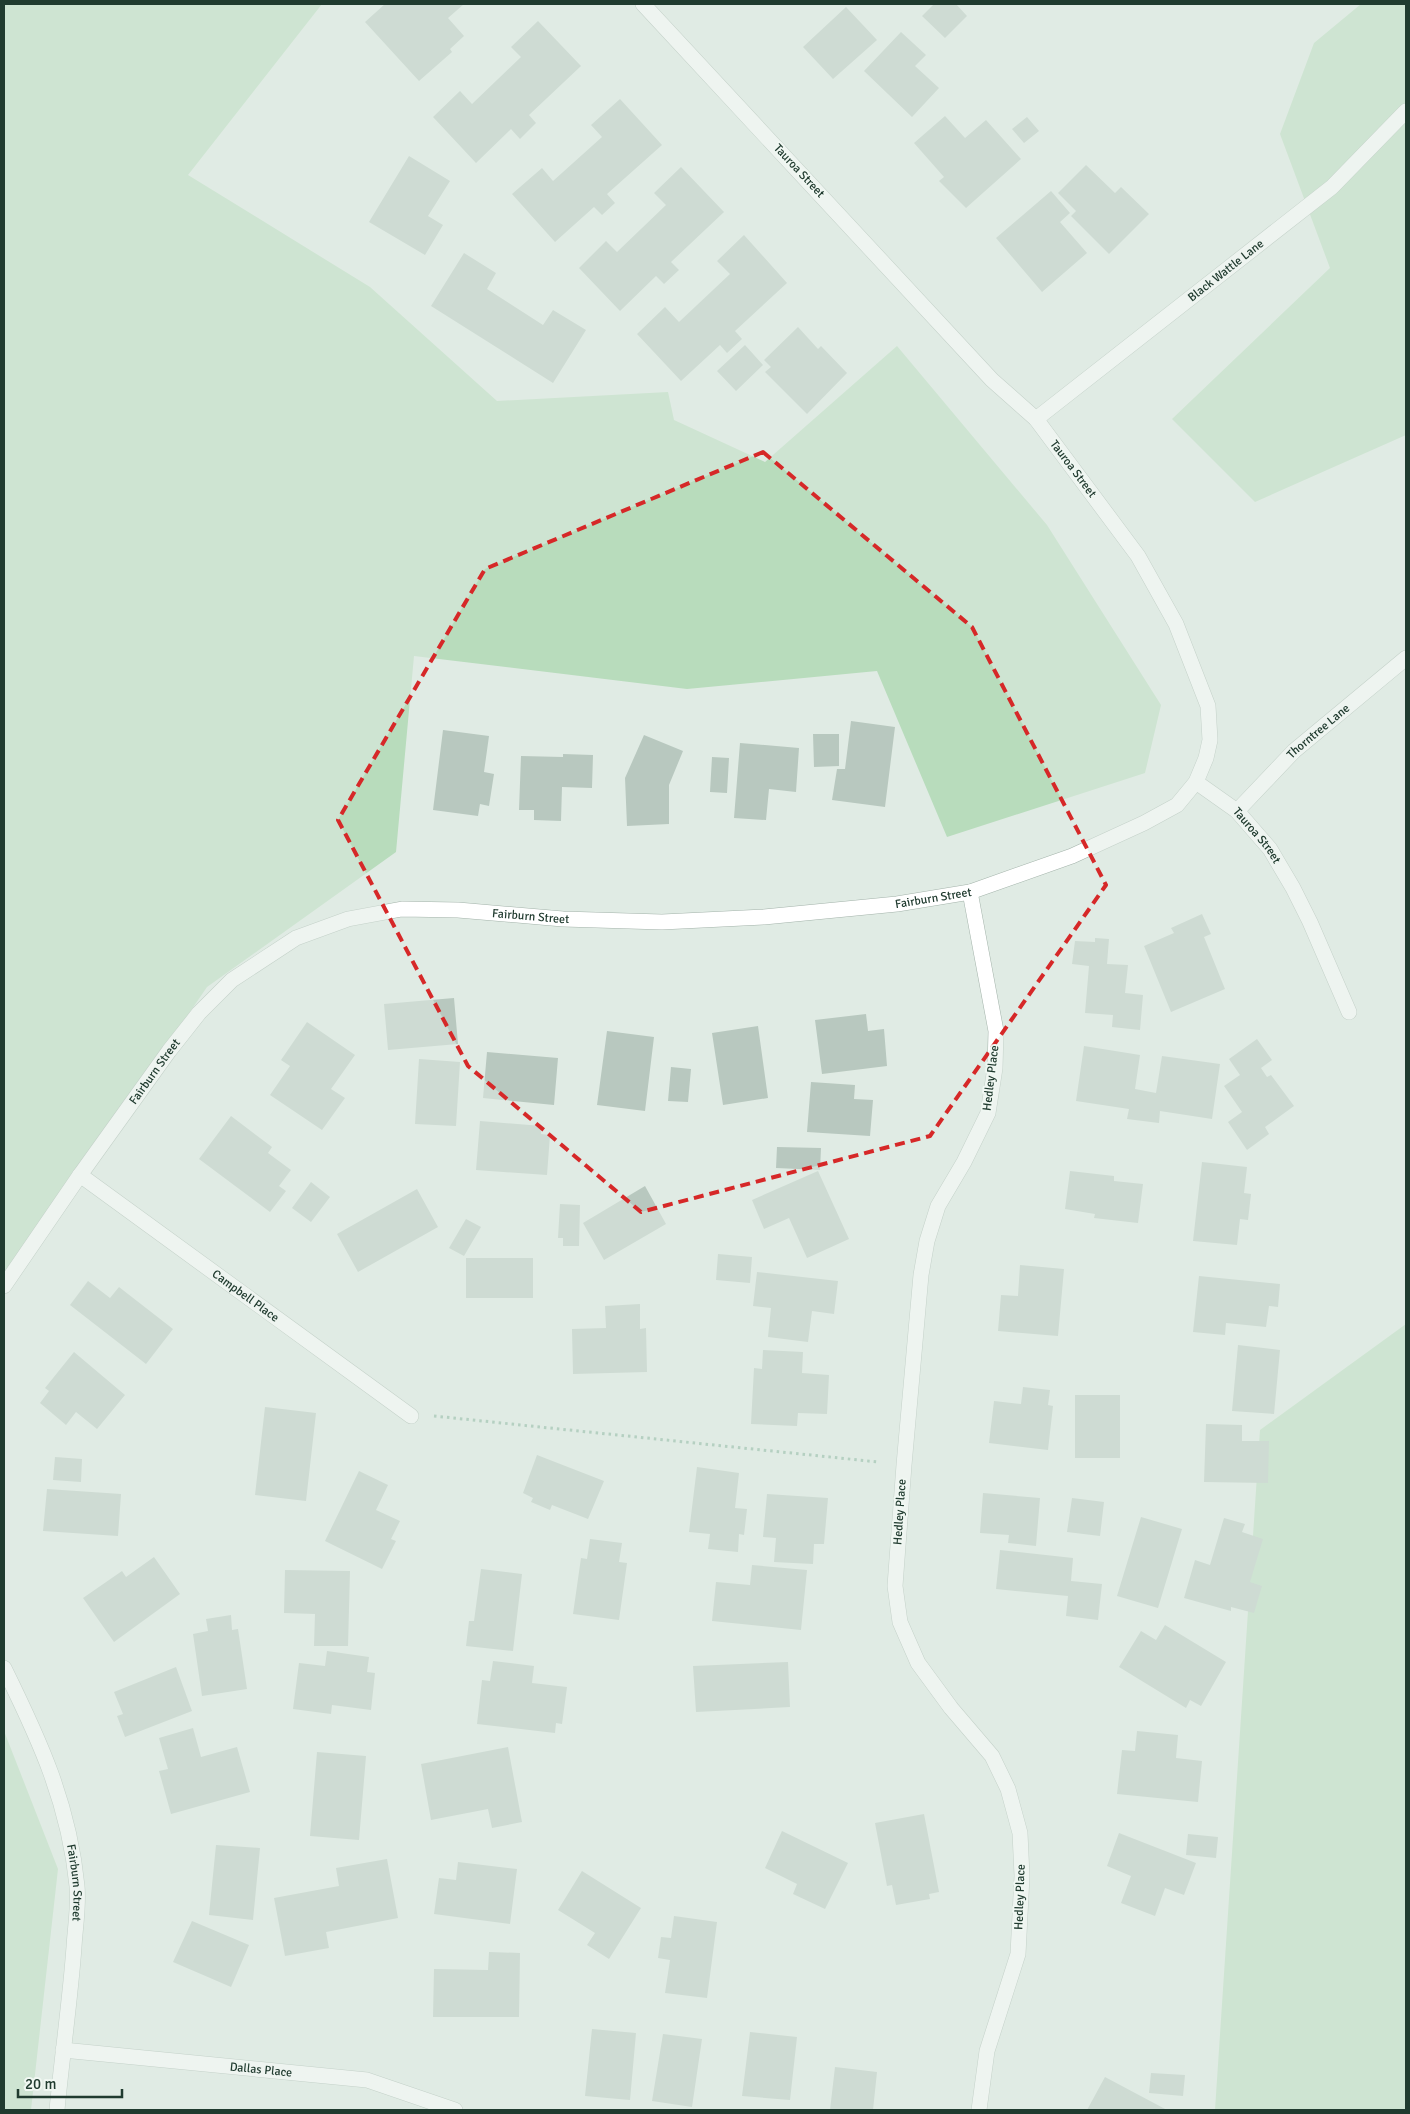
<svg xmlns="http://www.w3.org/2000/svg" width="1410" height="2114" font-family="Signika,sans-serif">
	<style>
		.green { fill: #b8dcbc }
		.building { fill: #b8c8bf }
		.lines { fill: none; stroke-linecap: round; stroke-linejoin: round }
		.minor-casing { stroke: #a3b3aa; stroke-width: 16 }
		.path { stroke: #80af98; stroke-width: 3; stroke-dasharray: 2.5 4; stroke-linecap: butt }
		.minor { stroke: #fff; stroke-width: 15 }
		.marked { fill: none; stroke: #d62828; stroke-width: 4; stroke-dasharray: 10 6; stroke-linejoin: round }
		.labels { text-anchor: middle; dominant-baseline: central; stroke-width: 4; stroke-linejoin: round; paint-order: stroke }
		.street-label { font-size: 12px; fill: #203b2f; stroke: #f0f7f2 }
	</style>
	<rect width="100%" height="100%" fill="#e0ebe4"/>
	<!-- green -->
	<path class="green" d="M4,4H322L188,175L370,287L497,401L668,392L674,420L765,462L897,346L1047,525L1161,705L1145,773L947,837L877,671L687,689L414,656L396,852L207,987L4,1283Z
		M1361,4H1406V435L1255,502L1172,419L1330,268L1280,134L1314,43Z
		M1406,1324V2110H1215L1260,1430Z
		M4,1731L58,1869L31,2110H4Z"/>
	<!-- building -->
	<path class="building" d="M385,4H464L448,18L464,36L450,49L452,52L419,81L365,22Z
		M934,4H956L967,16L945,38L922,16Z
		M846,7L877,40L833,79L803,47Z
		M538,21L581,66L529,115L536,123L520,139L511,129L476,163L433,117L460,91L472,104L521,57L511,47Z
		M901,32L926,55L915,66L939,88L912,117L864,71Z
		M620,99L662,145L607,194L615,203L602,215L594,207L555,242L512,194L542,168L553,181L602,137L591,125Z
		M945,116L965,138L986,120L1021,159L966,208L939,181L944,177L914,143Z
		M1027,117L1039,131L1024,143L1012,129Z
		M409,156L450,181L428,216L443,225L425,255L369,222Z
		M1086,165L1115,193L1121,187L1149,214L1109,254L1071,216L1076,211L1058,193Z
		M681,167L724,212L671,262L679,270L664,284L656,276L620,311L579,268L606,241L617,252L666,205L654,193Z
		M1051,191L1070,213L1060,222L1087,253L1042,292L996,238Z
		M744,235L787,283L735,331L742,339L727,353L720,345L681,381L637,334L665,307L679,322L730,274L717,261Z
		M464,253L496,273L487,289L543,325L553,310L586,330L553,383L431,306Z
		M798,327L818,349L821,346L847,373L807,414L765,372L771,367L764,360Z
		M745,345L763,365L736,391L717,371Z
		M851,721L895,727L885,807L832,800L837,769H845Z
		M443,730L489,736L484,772L494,774L489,806L480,804L478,816L433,810Z
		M813,734H839V766L814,767Z
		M644,735L683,751L669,785V824L627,826L625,778Z
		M740,743L799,748L796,792L769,789L766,820L734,818Z
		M563,754L593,755L592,788L562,787L561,821L534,820V810H519L521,756L563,757Z
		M712,757L729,758L727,793L710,792Z
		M1202,914L1211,934L1204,937L1225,989L1171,1012L1144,946L1174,933L1171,928Z
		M1095,938L1109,939L1107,964L1128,965L1125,993L1143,995L1140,1030L1112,1027L1113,1015L1085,1013L1089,966L1072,964L1075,941L1095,942Z
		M454,998L458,1044L388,1050L384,1004Z
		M866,1014L868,1031L884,1029L887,1066L822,1074L815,1020Z
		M307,1022L355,1055L331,1089L345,1098L322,1130L270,1095L290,1066L281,1060Z
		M758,1026L768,1098L723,1105L712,1033Z
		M607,1031L654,1037L645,1111L597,1105Z
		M1257,1039L1272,1060L1261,1068L1267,1077L1271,1075L1294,1106L1265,1127L1269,1134L1247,1150L1228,1122L1242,1112L1224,1086L1240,1075L1229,1059Z
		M1084,1046L1140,1055L1135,1089L1156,1093L1162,1056L1220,1064L1212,1119L1160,1111L1159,1123L1127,1119L1129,1109L1076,1101Z
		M487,1052L558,1058L554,1105L483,1098Z
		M419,1059L460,1062L456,1126L415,1124Z
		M671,1067L691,1069L688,1102L668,1101Z
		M811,1082L855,1085L854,1099L873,1100L870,1136L807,1132Z
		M231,1116L272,1147L268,1153L291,1170L279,1186L286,1191L270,1212L199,1159Z
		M480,1121L542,1126L541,1134L550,1135L547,1175L476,1170Z
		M777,1147L821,1148L820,1170L776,1168Z
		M1202,1162L1247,1167L1244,1193L1251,1194L1248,1220L1240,1219L1237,1245L1193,1241Z
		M818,1171L849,1239L807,1258L789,1218L764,1229L752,1200Z
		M1070,1171L1114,1176V1181L1143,1184L1138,1223L1094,1218L1095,1214L1065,1209Z
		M311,1182L330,1197L311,1222L292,1208Z
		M645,1186L666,1224L604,1260L583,1223Z
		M417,1189L438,1227L358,1272L337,1234Z
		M560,1204L580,1205L579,1246H563V1238H558Z
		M466,1219L481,1227L464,1256L449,1248Z
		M718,1254L752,1257L750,1283L716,1280Z
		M466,1258H533V1298H466Z
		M1020,1265L1064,1269L1058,1336L998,1331L1001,1295L1018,1296Z
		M757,1272L838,1281L834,1314L812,1311L808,1342L768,1337L771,1308L753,1306Z
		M1199,1276L1280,1284L1278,1307L1269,1306L1266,1327L1226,1323L1225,1335L1193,1332Z
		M88,1281L110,1298L119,1287L173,1329L146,1364L70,1305Z
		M640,1304V1329L646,1328L647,1372L573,1374L572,1329L606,1328L605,1306Z
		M1238,1345L1280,1350L1274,1414L1232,1411Z
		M763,1350L803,1352L802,1373L829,1375L827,1414L798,1413L797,1426L751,1424L754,1368L762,1369Z
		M74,1352L125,1395L97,1429L76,1412L66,1425L40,1403L49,1391L45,1388Z
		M1023,1387L1050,1390L1048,1405L1053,1406L1048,1450L989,1443L994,1401L1021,1404Z
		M1075,1395H1120V1458H1075Z
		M265,1407L316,1413L306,1501L255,1495Z
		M1206,1424L1242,1425V1441H1269L1268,1483L1204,1482Z
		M537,1455L604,1481L588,1519L552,1505L550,1510L531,1502L533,1498L523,1493Z
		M55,1457L82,1459L81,1482L53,1480Z
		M697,1467L739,1473L735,1508L747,1509L744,1535L739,1534L738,1552L708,1549L710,1534L689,1532Z
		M359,1471L388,1485L376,1510L400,1521L391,1539L396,1541L382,1569L325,1541Z
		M47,1489L121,1494L118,1536L43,1531Z
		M983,1493L1040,1498L1036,1546L1008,1543L1009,1535L980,1533Z
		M767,1494L828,1498L824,1544H814L813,1564L774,1562L776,1538L763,1537Z
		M1072,1498L1104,1502L1100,1536L1067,1532Z
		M1141,1517L1182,1529L1158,1608L1117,1596Z
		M1224,1518L1245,1524L1242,1532L1263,1539L1250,1582L1262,1586L1254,1613L1231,1607V1611L1184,1598L1195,1560L1210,1565Z
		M590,1539L622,1543L619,1562L627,1563L619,1620L573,1614L581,1558L587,1559Z
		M1000,1550L1073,1558L1071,1581L1102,1584L1098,1620L1066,1616L1068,1596L996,1589Z
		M154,1557L180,1594L114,1642L83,1598L122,1571L126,1577Z
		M752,1565L807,1570L801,1630L712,1621L716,1582L750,1585Z
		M481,1569L522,1574L513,1651L466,1646L469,1621H474Z
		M285,1570L350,1571L348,1646H314L315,1614L284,1613Z
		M231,1615L232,1630L238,1629L247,1689L202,1696L193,1634L208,1631L206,1619Z
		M1165,1625L1226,1662L1201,1706L1190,1700L1186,1708L1119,1667L1141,1631L1156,1640Z
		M327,1651L369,1657L367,1672L375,1673L371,1710L332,1705L331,1714L293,1709L299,1663L325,1666Z
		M493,1661L534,1666L532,1683L567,1687L562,1724L556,1723L555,1733L477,1724L482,1680L490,1681Z
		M788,1662L790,1707L696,1712L693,1666Z
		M176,1667L192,1711L125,1737L117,1716L123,1714L114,1692Z
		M193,1728L201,1757L237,1747L250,1792L171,1814L159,1771L168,1769L159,1738Z
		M1137,1731L1178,1735L1176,1758L1202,1761L1198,1802L1117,1794L1122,1750L1135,1751Z
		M508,1747L522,1822L492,1828L488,1809L431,1820L421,1764Z
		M317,1752L366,1756L359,1840L310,1836Z
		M924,1814L939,1892L929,1894L930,1899L896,1905L892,1885L887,1886L875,1823Z
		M782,1831L848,1863L825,1909L793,1894L797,1884L765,1868Z
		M1119,1833L1196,1863L1184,1895L1165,1888L1155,1916L1121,1903L1131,1876L1107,1866Z
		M1188,1834L1218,1837L1216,1858L1186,1855Z
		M216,1845L260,1848L253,1920L209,1915Z
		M387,1859L398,1918L326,1932L329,1948L285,1956L274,1898L339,1886L336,1868Z
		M458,1862L517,1869L510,1924L434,1914L439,1878L456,1880Z
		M582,1871L641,1908L609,1959L587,1945L595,1933L558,1910Z
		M674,1916L717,1922L707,1998L665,1993L670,1960L658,1958L661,1937L671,1938Z
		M192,1921L249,1945L231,1987L173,1962Z
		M489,1952L520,1953L519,2017H433L434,1969L488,1970Z
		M592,2029L636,2033L630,2100L585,2096Z
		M750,2032L797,2037L790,2100L742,2096Z
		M663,2034L702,2039L692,2107L652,2101Z
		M835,2067L877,2072L873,2110H830Z
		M1151,2073L1185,2075L1183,2096L1149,2093Z
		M1105,2077L1167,2110H1087Z"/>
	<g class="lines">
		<!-- minor casing -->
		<g class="minor-casing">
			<g id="minor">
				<path id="s1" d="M1036,419L1332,187L1406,111"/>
				<path id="s2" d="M1196,782L1237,811L1270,849L1293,888L1310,922L1349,1012"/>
				<path id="s3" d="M1237,811L1294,751L1406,658"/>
				<path d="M970,892L996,1031L995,1068L988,1113L964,1162L938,1206L927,1241L921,1275L904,1465L895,1586L900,1622L918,1663L951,1708L992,1756L1008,1789L1020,1833L1022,1876L1018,1954L987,2051L979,2110"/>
				<path id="s4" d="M80,1175L411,1416"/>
				<path id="s5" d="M4,1286L80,1175L169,1051L199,1013L232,980L296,938L348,919L402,909L458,910L563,919L662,922L764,917L897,904L970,892L1072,856L1144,823L1177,805L1196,782L1206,758L1210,740L1208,706L1176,624L1138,556L1036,419L992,380L643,4"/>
				<path id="s6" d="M4,1668C40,1741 69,1804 77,1886C79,1906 75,1928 74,1947C70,2002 62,2056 57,2110"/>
				<path id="s7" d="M63,2050L367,2080L455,2110"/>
			</g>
		</g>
		<!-- path -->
		<path class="path" d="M434,1416L878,1462"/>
		<!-- minor -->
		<use href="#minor" class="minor"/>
	</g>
	<!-- marked area -->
	<path d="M0 0H1410V2114H0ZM763,452L972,627L1106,885L930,1136L641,1212L468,1066L338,820L485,569Z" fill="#e0ebe4" fill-opacity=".55" fill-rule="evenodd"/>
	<path class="marked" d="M763,452L972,627L1106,885L930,1136L641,1212L468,1066L338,820L485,569Z"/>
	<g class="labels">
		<!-- street labels -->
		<g class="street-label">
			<text transform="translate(799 171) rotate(47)">Tauroa Street</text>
			<text stroke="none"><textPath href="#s1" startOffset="241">Black Wattle Lane</textPath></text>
			<text transform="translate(1073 469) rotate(53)">Tauroa Street</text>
			<text stroke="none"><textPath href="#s3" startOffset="114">Thorntree Lane</textPath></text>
			<text stroke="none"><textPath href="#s2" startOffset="82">Tauroa Street</textPath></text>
			<text stroke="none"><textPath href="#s5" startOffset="1102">Fairburn Street</textPath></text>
			<text stroke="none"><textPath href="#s5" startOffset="698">Fairburn Street</textPath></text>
			<text stroke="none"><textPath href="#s5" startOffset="262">Fairburn Street</textPath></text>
			<text transform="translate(991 1078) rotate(-83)">Hedley Place</text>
			<text stroke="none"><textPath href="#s4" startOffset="205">Campbell Place</textPath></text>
			<text transform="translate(900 1512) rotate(-86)">Hedley Place</text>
			<text stroke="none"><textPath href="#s6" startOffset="228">Fairburn Street</textPath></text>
			<text transform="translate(1020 1897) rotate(-88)">Hedley Place</text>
			<text stroke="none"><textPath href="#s7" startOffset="199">Dallas Place</textPath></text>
		</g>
	</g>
	<!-- border -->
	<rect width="1410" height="2114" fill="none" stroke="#203b2f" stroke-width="10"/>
	<!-- scale -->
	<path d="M18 2089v8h104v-8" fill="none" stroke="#203b2f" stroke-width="2.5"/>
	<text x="25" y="2089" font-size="15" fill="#203b2f" stroke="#f0f7f2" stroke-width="4" paint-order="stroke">20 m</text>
</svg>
